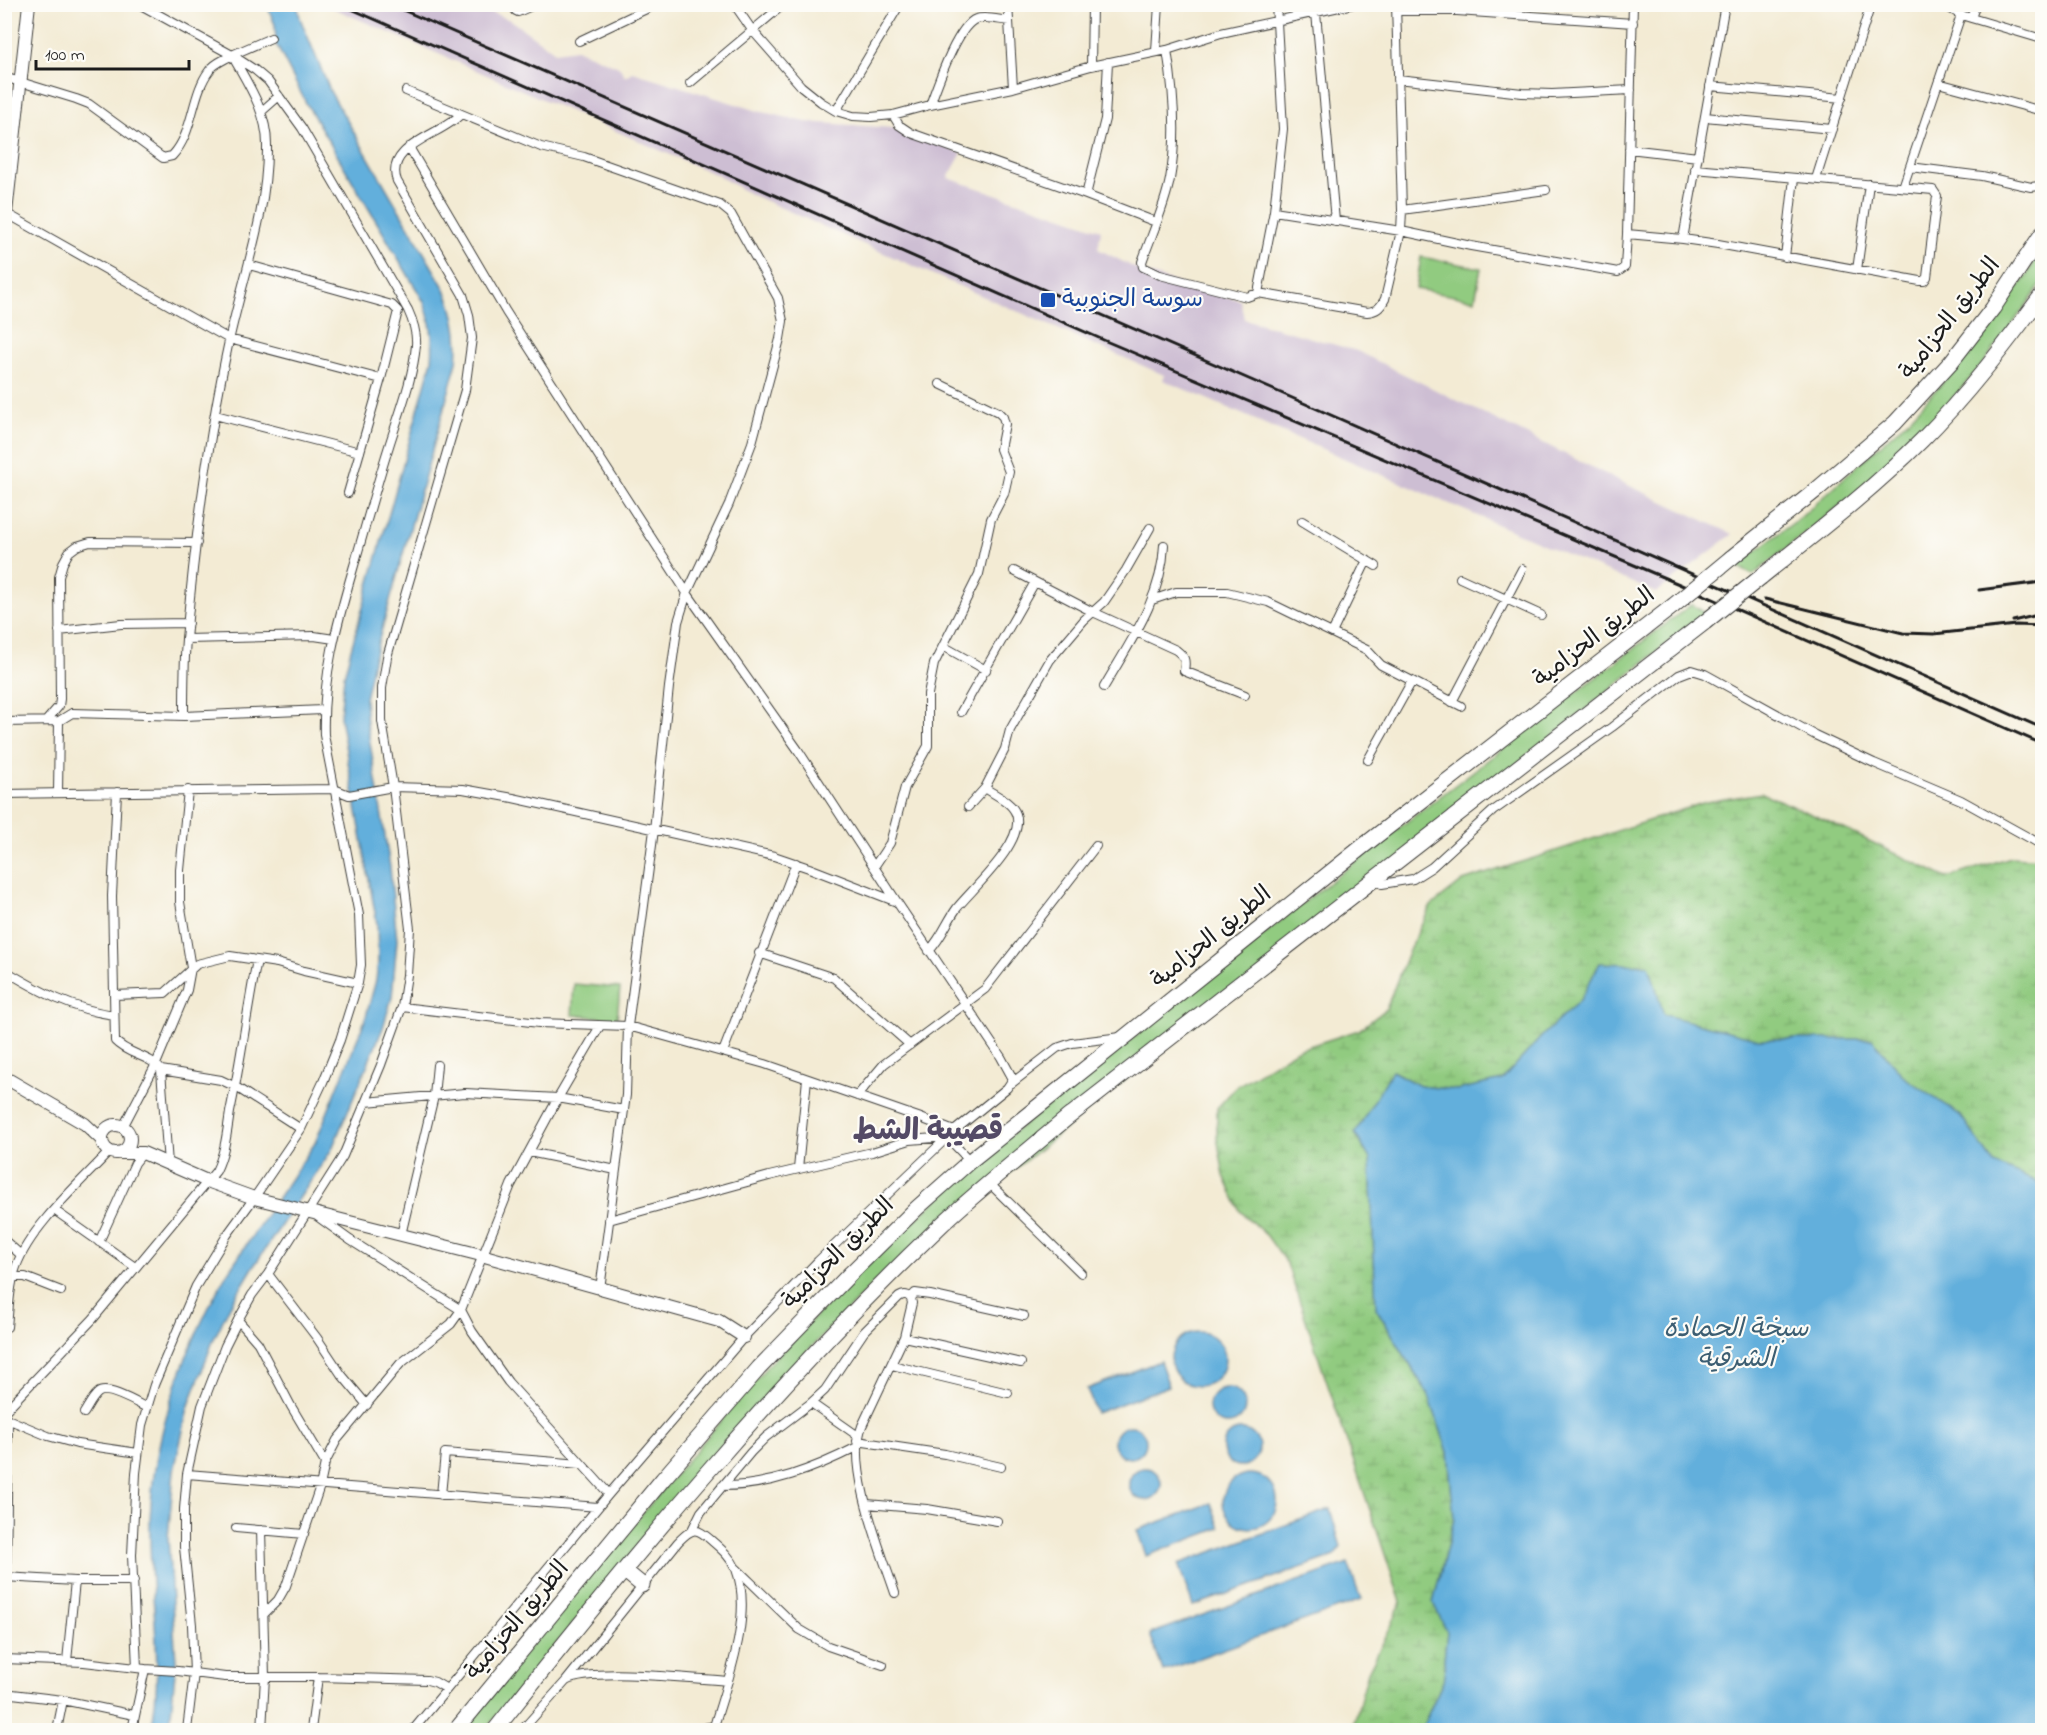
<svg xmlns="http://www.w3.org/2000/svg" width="2047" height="1735" font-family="'Indie Flower','Playpen Sans Arabic',sans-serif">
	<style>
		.railway { fill: #cdbed3 }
		.green { fill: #91cb80; stroke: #56744e; stroke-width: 1.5 }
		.wetland { fill: url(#wetland-marsh); stroke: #56744e; stroke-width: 1.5 }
		.water { fill: #62afdc; stroke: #3f667c; stroke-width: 1.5 }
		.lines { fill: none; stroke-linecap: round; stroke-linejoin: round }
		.street-casing { stroke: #3c3b38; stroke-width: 10 }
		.secondary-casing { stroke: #3c3b38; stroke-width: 14 }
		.highway-casing { stroke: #3c3b38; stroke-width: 17 }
		.street { stroke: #fff; stroke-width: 8 }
		.secondary { stroke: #fff; stroke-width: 12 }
		.highway { stroke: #fff; stroke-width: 15 }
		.rail { stroke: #1c1c1c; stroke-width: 3 }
		.highway-bridge-casing { stroke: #3c3b38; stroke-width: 17; stroke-linecap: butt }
		.highway-bridge { stroke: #fff; stroke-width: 15 }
		.transit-dot { fill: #1a4fb4; stroke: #fdfcf7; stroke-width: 2 }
		.labels { text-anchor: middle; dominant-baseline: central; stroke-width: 4.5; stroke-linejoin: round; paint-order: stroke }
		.transit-label { font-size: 24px; fill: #164399; stroke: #fdfcf7; text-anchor: start }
		.street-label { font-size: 24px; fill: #1c1c1c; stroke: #fdfcf7 }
		.water-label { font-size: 26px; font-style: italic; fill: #3c5e72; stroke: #fdfcf7 }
		.district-label { font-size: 30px; font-weight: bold; fill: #544b66; stroke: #fdfcf7 }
	</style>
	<defs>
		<pattern id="wetland-marsh" width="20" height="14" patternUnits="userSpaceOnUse" patternTransform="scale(1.5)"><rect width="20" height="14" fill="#91cb80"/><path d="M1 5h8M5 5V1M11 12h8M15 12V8" fill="none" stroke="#7cae6e"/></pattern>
	</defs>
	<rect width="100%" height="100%" fill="#fdfcf7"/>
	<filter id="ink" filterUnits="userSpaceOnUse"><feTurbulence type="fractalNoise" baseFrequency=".0167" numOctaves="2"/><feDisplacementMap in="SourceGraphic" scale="12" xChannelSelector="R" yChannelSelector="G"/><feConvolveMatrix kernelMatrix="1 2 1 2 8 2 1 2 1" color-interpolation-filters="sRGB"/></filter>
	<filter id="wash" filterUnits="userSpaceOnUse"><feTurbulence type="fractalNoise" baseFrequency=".008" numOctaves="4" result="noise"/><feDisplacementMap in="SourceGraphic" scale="24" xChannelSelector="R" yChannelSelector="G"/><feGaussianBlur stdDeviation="1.35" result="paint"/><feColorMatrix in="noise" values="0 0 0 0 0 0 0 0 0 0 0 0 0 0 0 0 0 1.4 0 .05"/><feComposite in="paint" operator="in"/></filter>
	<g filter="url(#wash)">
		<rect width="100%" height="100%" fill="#f3ebd4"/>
		<!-- railway -->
		<path class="railway" d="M326,5H474L510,20L555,52L576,49L619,67L625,76L633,72L758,111L806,122L893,128L962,153L948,178L1101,230L1098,249L1143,272L1192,288L1240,300L1244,319L1357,351L1632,487L1733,534L1656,593L1163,380L1164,375L872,248L748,193L717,175Z"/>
		<!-- green -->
		<path class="green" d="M2042,248V284L1982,365L1929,426L1873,479L1753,575L1736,566L1801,517L1910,418L1956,368L2026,277Z
			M1421,257L1481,268L1475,300L1416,289Z
			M1692,604L1705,613L875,1282L783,1376L723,1443L485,1730H459L769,1364L861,1269L994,1148L1374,847Z
			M574,984L620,988L617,1019L572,1015Z"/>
		<!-- wetland -->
		<path class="wetland" d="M1762,793L1825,820L1947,878L2011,857L2042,859V1184L1994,1164L1961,1116L1904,1077L1872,1039H1758L1664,1015L1600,963L1580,1000L1543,1035L1502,1080L1458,1090L1420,1086L1393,1071L1355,1133L1370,1159L1376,1308L1429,1396L1448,1452L1454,1519L1433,1603L1447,1632L1444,1659L1445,1677L1421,1730H1352L1368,1672L1390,1629L1401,1602L1287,1264L1267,1236L1240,1211L1224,1176L1217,1137V1108L1237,1086L1297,1050L1359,1030L1386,1009L1408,952L1431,906L1463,881L1706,802Z"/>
		<!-- water -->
		<path class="water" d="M267,5H295L298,8L300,18L331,93L445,289C455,312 460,336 457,362L373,661L365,699L367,724L390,867L397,940L392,997L383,1028L331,1151L254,1266L230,1306L213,1341L188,1408L174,1471L168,1538L176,1662L170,1725L169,1730H151C164,1668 151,1603 150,1540C148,1447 181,1355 226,1275L315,1143L365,1020L376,980L378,962L377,924L340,717L344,676L350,653L432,360C434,340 431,321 424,302L306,103L276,44L275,25Z
			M1600,963L1649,965L1664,1015L1759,1039H1872L1904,1077L1961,1116L1994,1164L2042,1184V1730H1421L1445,1677L1444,1659L1447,1632L1433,1603L1454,1519L1448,1452L1429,1396L1376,1308L1370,1159L1355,1133L1392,1071L1420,1086L1457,1090L1502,1080L1543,1035L1580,1000Z
			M1171 1359a27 27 0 1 1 54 0a27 27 0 1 1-54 0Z
			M1160,1361L1169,1386L1096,1413L1087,1389Z
			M1209 1406a18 18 0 1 1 36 0a18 18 0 1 1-36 0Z
			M1114 1442a16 16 0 1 1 32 0a16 16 0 1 1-32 0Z
			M1223 1448a18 18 0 1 1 36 0a18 18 0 1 1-36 0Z
			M1129 1484a16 16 0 1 1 32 0a16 16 0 1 1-32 0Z
			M1223 1501a27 27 0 1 1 54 0a27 27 0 1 1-54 0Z
			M1211,1503L1220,1528L1146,1556L1137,1530Z
			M1330,1509L1341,1547L1334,1556L1193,1606L1178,1564Z
			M1348,1563L1361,1600L1163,1671L1150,1634Z"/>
	</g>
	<g filter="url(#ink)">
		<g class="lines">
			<!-- street casing -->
			<g class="street-casing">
				<path id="street" d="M511,4L516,11L518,12L536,4
					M734,4L752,30L801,86L821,102L836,111L853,116L871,117L893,115L930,105L1013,88L1091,66L1167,50L1221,33L1353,4
					M1008,4L1013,88
					M1942,4L1961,15L2042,39
					M1397,11H1457L1633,23
					M1316,13L1335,221
					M1971,18L1976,4
					M579,41L657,4
					M1167,50C1174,92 1178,136 1170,179C1165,206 1151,236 1142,262L1143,267L1160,275L1247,297L1258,293L1367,312C1377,311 1380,308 1385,299L1401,231L1402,210L1396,4
					M1156,51L1159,4
					M232,55L271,38
					M1108,62L1105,119L1086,195L1156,222
					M1091,66L1092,4
					M4,77L76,99L89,104L163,158L172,156C194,133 191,95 209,71C214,63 224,60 232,55L139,4
					M1398,79L1522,93L1552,94L1631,90
					M690,83L784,4
					M1938,83L2042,111
					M1710,86L1842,98
					M406,91L541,147L584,157L720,205L731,214L778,298L783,321L780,339L752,443L729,504L687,593L678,622L669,687L654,830L628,1026L626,1095L600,1289
					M930,105C937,86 957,26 976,19C986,16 999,20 1009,21
					M262,111L279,96
					M836,111L900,4
					M893,115L899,125L911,133L1086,195
					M1705,117L1832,129
					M409,147L506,312L687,593L798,750L897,902L1001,1057L1013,1079L1007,1088L954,1131L818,1261L744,1337L609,1494L413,1730
					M1629,149L1698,157
					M1910,167L1982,176L2031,187L2039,186L2042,183
					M1816,179L1871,4
					M1903,187L1961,15
					M1402,210L1546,190
					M1274,211L1401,231L1471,246L1618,272L1625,267L1627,234L1633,4
					M4,212L229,339L381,379
					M1627,234L1683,239L1718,244L1920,281H1924L1927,277L1937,196L1933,190L1695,169
					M1683,239L1725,4
					M1785,257L1794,178
					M249,265L392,305L398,311L381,379L348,493
					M1857,270L1869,184
					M1258,293L1274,211L1283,129L1276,4
					M215,415L360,452
					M1302,521L1376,566
					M1014,571L1093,612L1176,650C1185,657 1186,660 1184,671L1245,695
					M1460,578L1541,615
					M1152,600L1176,592H1227L1268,602L1367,650L1381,665L1461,706
					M59,631L121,624L188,623
					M1332,633L1367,560
					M186,639L314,636L334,639
					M943,646L986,670
					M1104,687C1130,642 1162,598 1164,545
					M1452,702L1522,569
					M961,712L1035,582
					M184,716C184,690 184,664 186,639C195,539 208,438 229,341C243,276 268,212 267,145C267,112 248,84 233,57
					M46,721L59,706L60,699L59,577L63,563L69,552L77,546L90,542L197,543
					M4,722L59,721L72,713L184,716L323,710
					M1368,760L1412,681
					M117,792L112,896L115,1041C128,1055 150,1055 161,1070L168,1164
					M58,793L59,721
					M4,794L334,789L349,795L393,787L463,789L513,798L774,856L809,868L897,902
					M968,807L985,788L1005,749L1010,730L1050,660L1084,620L1104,602L1126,570L1150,528
					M874,867L890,843L905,787L928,746V694L934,664L979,574L991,519L1004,494L1009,472L1000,449L1005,424L1003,417L998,412L940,384
					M1376,879L1382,884L1413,879L1432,867L1493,811L1612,727L1679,675L1692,670L1705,674L1815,735L1874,763L1961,800L2042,845
					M929,951C943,936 946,923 957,908C972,889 1026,842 1016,814C1012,802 995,795 985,788
					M759,953L834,978L910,1045
					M4,970C41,992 71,1009 114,1015
					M114,995L165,993L197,964L230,956L277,963L304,971L358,983
					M402,1007L539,1023L628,1026L765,1064L918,1117L954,1131
					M723,1052L796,863
					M161,1070L221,1080L236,1087L301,1129
					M1012,1083L1057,1048L1072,1043L1121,1037
					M857,1096L884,1064L985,989L1096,846
					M366,1102L465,1093L558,1098L624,1110
					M123,1127L156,1064L187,990L191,968L180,902V870L188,790
					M529,1152L616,1170
					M798,1169L807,1079
					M989,1183L1081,1273
					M54,1210L135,1267
					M318,1217L350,1240L461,1310L472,1331L508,1382L609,1494
					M609,1220L769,1176L872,1152L910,1140L947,1137L970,1161
					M401,1235L434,1096L437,1065
					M4,1240L21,1255
					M99,1242L135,1163L143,1153
					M268,1274L317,1338L341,1374L367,1405
					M4,1277H25L61,1291
					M911,1298L915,1293L930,1295L1024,1316
					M238,1320L258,1343L291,1406L325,1463
					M4,1328L7,1327C9,1308 9,1286 16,1267C30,1227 80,1183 109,1152
					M904,1337L1021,1363
					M892,1365L1008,1393
					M811,1403L858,1436
					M4,1412L93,1319L216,1171C225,1153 227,1132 230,1112C241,1061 247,1010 257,960
					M84,1413C88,1407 92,1398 98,1393C107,1385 137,1403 147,1408
					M5,1418L48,1436L77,1444L138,1453
					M857,1441L945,1454L1001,1467
					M187,1474L598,1507
					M722,1486C770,1486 814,1469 857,1447
					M441,1495L445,1453L581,1464
					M867,1504L927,1509L997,1521
					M236,1528L304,1534
					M261,1530L265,1677L262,1730
					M692,1530L701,1512L751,1452L766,1437L811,1403L825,1390L864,1332L899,1297C905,1293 911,1295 912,1303L904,1337L862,1426C846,1467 881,1551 895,1593
					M736,1568L799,1629L828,1646L883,1665
					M4,1577L75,1581H134
					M264,1614L278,1600L286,1586L320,1486L325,1463L337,1440L400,1364L451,1324L461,1310L511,1185L558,1098L600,1026
					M4,1659L84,1662L145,1669L132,1730
					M5,1659L8,1419
					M67,1661L75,1581
					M137,1668L132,1555L136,1473L142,1425L154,1385L196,1286L227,1235L254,1198L301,1129L323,1082L340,1040L358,983L361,965L359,915L324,735C322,677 337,624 353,569C365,528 376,487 389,446C399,414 413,379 416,345C417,332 413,321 408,310L302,128L268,81L255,70L232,55
					M145,1669L178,1671L225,1677H318L427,1680L435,1682L447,1689
					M566,1681L678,1542C693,1527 696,1527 712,1541C721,1549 731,1557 736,1569C754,1616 726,1684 713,1730
					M4,1693L63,1700L134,1715
					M4,1724L7,1693
					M57,1730L63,1700
					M187,1730L194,1673L192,1625L184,1547V1509L187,1474L202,1406L225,1346L238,1320L252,1295L268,1274L343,1156L381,1065L402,1007L407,975L410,929L393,787L382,721V688L387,657L465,390L472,338L469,315L463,295L397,181C384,146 441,135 460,115
					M311,1730L318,1677
					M522,1730L566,1681C590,1667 696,1679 728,1681
					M695,1730L714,1726"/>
			</g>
			<!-- secondary casing -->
			<g class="secondary-casing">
				<path id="secondary" d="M4,231L29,4
					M4,1077L85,1124L102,1140
					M102 1139a14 14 0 1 1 28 0a14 14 0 1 1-28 0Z
					M121,1153H143L207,1181L254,1198L481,1255L719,1321L744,1337"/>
			</g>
			<!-- highway casing -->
			<g class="highway-casing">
				<path id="highway" d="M1731,558L1815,491L1895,423L1951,362L1993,308L2042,234
					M1761,577C1816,533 1872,490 1922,440C1966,396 2005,345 2042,295
					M625,1571L642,1585
					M456,1730L663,1479L759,1368L851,1273L917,1208L970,1161L1362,847L1673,606
					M495,1730C633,1556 775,1384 936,1230C977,1191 1023,1155 1067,1118L1705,622"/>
			</g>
			<!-- street -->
			<use href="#street" class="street"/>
			<!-- secondary -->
			<use href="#secondary" class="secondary"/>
			<!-- highway -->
			<use href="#highway" class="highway"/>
			<!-- rail -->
			<path class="rail" d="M340,4L1108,342L1679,584L2042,744
				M389,4L1274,390L2042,728
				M1979,590L2042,582
				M1765,599L1903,633L1934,634L2016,625L2042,626
				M2013,621L2042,614"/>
			<!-- highway-bridge casing -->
			<g class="highway-bridge-casing">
				<path id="highway-bridge" d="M1673,606L1731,558
					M1705,622L1761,577"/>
			</g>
			<!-- highway-bridge -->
			<use href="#highway-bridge" class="highway-bridge"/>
		</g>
	</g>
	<!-- markers -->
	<rect class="transit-dot" x="1040" y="292" width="16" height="16" rx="3"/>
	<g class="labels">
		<!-- transit labels -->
		<g class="transit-label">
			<text x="1062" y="300">سوسة الجنوبية</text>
		</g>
		<!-- street labels -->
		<g class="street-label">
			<text transform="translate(1951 319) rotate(-52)">الطريق الحزامية</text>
			<text transform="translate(1595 638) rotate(-38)">الطريق الحزامية</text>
			<text transform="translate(1212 938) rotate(-39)">الطريق الحزامية</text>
			<text transform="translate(839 1254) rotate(-45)">الطريق الحزامية</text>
			<text transform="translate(518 1621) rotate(-50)">الطريق الحزامية</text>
		</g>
		<!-- water labels -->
		<g class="water-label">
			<text x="1736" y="1330">سبخة الحمادة<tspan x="1736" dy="30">الشرقية</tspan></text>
		</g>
		<!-- district labels -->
		<g class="district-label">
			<text x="928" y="1132">قصيبة الشط</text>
		</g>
	</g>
	<!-- margin -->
	<rect width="2047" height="1735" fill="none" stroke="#fdfcf7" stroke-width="24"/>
	<!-- scale -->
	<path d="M36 60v9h153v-9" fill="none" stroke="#1c1c1c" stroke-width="3"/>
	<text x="45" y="60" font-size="18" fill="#1c1c1c" stroke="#fdfcf7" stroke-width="4.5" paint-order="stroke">100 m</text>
</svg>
